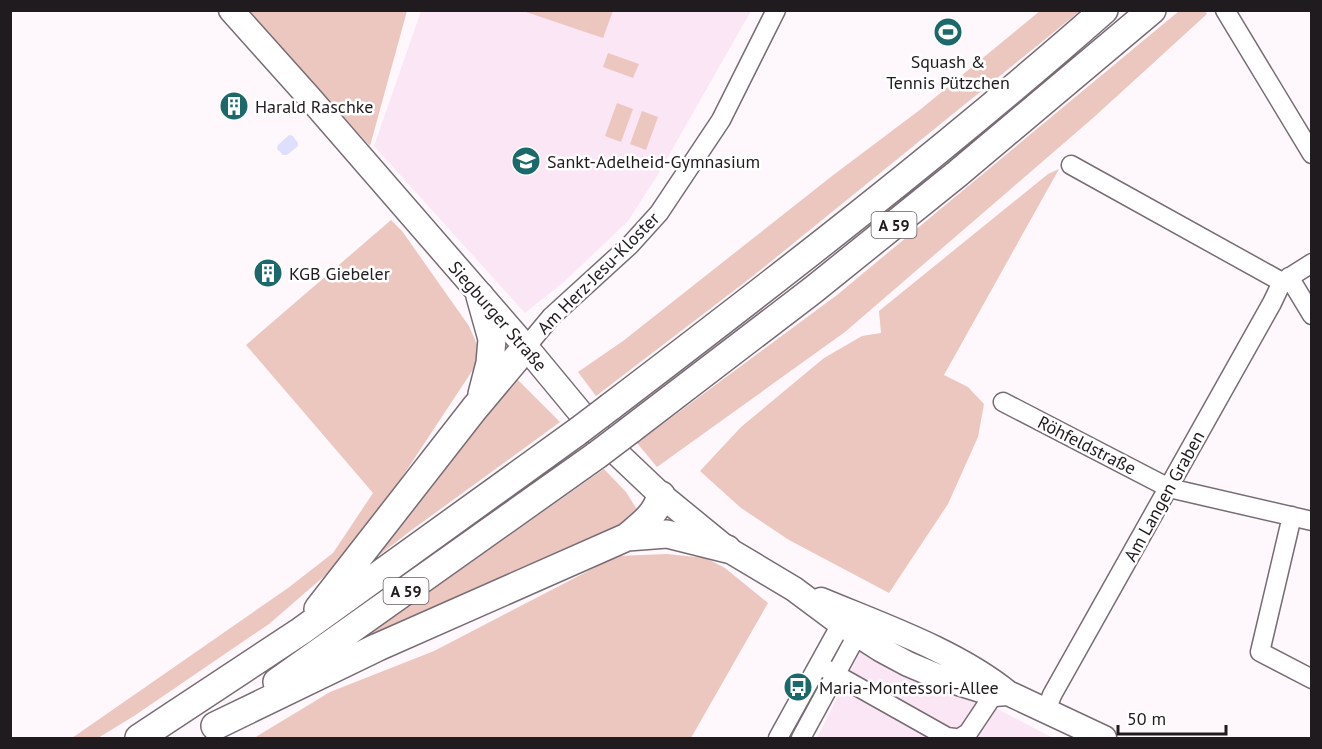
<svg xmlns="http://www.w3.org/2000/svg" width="1322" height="749" font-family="'PT Sans',sans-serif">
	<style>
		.built { fill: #fbe6f5 }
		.green { fill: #ecc7bf }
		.water { fill: #dddffd }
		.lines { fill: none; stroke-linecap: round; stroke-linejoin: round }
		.minor-casing { stroke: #786c74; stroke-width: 21 }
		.major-casing { stroke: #786c74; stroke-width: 27 }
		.highway-casing { stroke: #786c74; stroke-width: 30 }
		.minor { stroke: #fff; stroke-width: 18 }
		.major { stroke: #fff; stroke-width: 24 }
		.highway { stroke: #fff; stroke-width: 27 }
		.highway-bridge-casing { stroke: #786c74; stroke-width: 30; stroke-linecap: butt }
		.highway-bridge { stroke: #fff; stroke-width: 27 }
		.labels { text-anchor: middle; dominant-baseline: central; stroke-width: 5; stroke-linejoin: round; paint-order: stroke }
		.shield { fill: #fff; stroke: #635f62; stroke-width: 1.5 }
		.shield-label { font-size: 16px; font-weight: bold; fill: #201b1e }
		.poi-label { font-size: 18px; fill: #201b1e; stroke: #fff; text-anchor: start }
		.street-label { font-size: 18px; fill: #201b1e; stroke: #fff }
	</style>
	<rect width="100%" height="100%" fill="#fef8fc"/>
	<!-- built -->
	<path class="built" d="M421,11H751L657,176L628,221L565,281L525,313L374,146Z
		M866,640L1053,738H817Z"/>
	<!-- green -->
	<path class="green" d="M1041,10L1080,11L753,276L596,396L578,372L623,341L832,176L921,109Z
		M248,11H407L370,146L249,12Z
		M523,11H613L603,38Z
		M1179,11H1205L1207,14L1093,118L845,332L657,467L637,443L837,295Z
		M608,53L639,64L633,78L603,67Z
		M617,103L633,109L621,142L605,136Z
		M642,111L658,117L646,150L630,144Z
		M1059,169L944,375L968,387L984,404L978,437L948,504L889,593L789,540L741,508L700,471L741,427L824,358L862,336L881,333L879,311L1048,174Z
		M391,220L402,231L469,326L482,356L385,503L328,573L269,624L134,716L98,738H72L288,588L333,553L373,493L246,345Z
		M515,377L560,422L409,532L346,581L470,438Z
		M604,469L626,492L641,516L477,587L347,649Z
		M667,554L706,558L725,568L768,603L691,738H254L330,692L434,651L617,556Z"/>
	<!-- water -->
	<path class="water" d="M289,135L293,136L298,143V146L287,155H283L277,149L278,145Z"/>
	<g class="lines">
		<!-- minor casing -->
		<g class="minor-casing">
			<path id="minor" d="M1225,10L1312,154
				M1071,165L1282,282
				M1289,277L1312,315
				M526,347L551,317L630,245L659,213L721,120L776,10
				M1003,402L1169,488L1312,521
				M1292,516L1260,652L1312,679
				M819,665L947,737L955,738
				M1046,711L1052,695L1272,303L1282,282L1312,263
				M778,738L841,624
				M801,738L857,635
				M960,738L968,733L994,694L998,685"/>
		</g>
		<!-- major casing -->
		<g class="major-casing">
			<path id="major" d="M231,10L308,96L526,347L603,440L661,495L727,549L794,589L841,624L880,649L908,664L939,677L994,694L1008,693
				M821,600C883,626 956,651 1008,693L1104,738"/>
		</g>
		<!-- highway casing -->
		<g class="highway-casing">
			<path id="highway" d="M480,296L492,339L490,363L482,394
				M610,407C778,279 945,150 1104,10
				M630,430L813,290L957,174L1152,10
				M627,537C642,524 656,515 661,495
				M318,609L474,409L526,347
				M277,682L597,455
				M215,726L378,647L627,537L667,534L727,549
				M139,738L301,631L577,432"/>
		</g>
		<!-- minor -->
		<use href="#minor" class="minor"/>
		<!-- major -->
		<use href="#major" class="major"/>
		<!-- highway -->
		<use href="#highway" class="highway"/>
		<!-- highway-bridge casing -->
		<g class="highway-bridge-casing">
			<path id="highway-bridge" d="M577,432L610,407
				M597,455L630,430"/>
		</g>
		<!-- highway-bridge -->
		<use href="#highway-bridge" class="highway-bridge"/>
	</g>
	<!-- icons -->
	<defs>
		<g id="stadium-disc" transform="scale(1.5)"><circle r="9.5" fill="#1c696c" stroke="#fff"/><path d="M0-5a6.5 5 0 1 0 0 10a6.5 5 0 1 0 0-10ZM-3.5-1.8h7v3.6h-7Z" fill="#fff"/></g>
		<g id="building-disc" transform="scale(1.5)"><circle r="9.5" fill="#1c696c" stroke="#fff"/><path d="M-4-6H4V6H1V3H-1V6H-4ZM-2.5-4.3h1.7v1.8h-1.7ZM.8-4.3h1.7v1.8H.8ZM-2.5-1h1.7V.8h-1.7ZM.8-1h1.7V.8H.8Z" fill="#fff"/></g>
		<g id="school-disc" transform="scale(1.5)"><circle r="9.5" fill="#1c696c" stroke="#fff"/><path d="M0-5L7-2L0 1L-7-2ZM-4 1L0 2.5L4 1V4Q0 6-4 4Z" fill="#fff"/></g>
		<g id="bus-disc" transform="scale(1.5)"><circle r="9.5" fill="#1c696c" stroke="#fff"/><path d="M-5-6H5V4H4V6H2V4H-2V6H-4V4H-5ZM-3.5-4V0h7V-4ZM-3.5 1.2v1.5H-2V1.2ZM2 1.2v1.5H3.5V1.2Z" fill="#fff"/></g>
	</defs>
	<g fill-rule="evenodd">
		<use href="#stadium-disc" x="948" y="32"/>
		<use href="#building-disc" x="234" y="106"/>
		<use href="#school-disc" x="526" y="161"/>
		<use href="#building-disc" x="268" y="273"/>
		<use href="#bus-disc" x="798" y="687"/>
	</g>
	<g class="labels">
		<!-- shield labels -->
		<g class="shield">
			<rect x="871.5" y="212" width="45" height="26" rx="4.5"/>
			<rect x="383.5" y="578" width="45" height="26" rx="4.5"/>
		</g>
		<g class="shield-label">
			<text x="894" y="225">A 59</text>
			<text x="406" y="591">A 59</text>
		</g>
		<!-- poi labels -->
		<g class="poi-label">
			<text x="948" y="61" text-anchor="middle">Squash &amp;<tspan x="948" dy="21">Tennis Pützchen</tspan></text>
			<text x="255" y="106">Harald Raschke</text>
			<text x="547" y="161">Sankt-Adelheid-Gymnasium</text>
			<text x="289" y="273">KGB Giebeler</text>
			<text x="819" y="687">Maria-Montessori-Allee</text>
		</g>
		<!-- street labels -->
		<g class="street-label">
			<text transform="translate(598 273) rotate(-45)">Am Herz-Jesu-Kloster</text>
			<text transform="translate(498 316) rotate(49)">Siegburger Straße</text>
			<text transform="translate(1087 445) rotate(27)">Röhfeldstraße</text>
			<text transform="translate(1164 496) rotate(-61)">Am Langen Graben</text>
		</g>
	</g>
	<!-- border -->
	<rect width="1322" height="749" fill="none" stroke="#201b1e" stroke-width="24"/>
	<!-- scale -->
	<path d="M1118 725v9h108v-9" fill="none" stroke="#201b1e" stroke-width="3"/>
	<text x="1127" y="725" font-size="18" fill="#201b1e" stroke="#ffffff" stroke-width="4.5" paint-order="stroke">50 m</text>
</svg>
